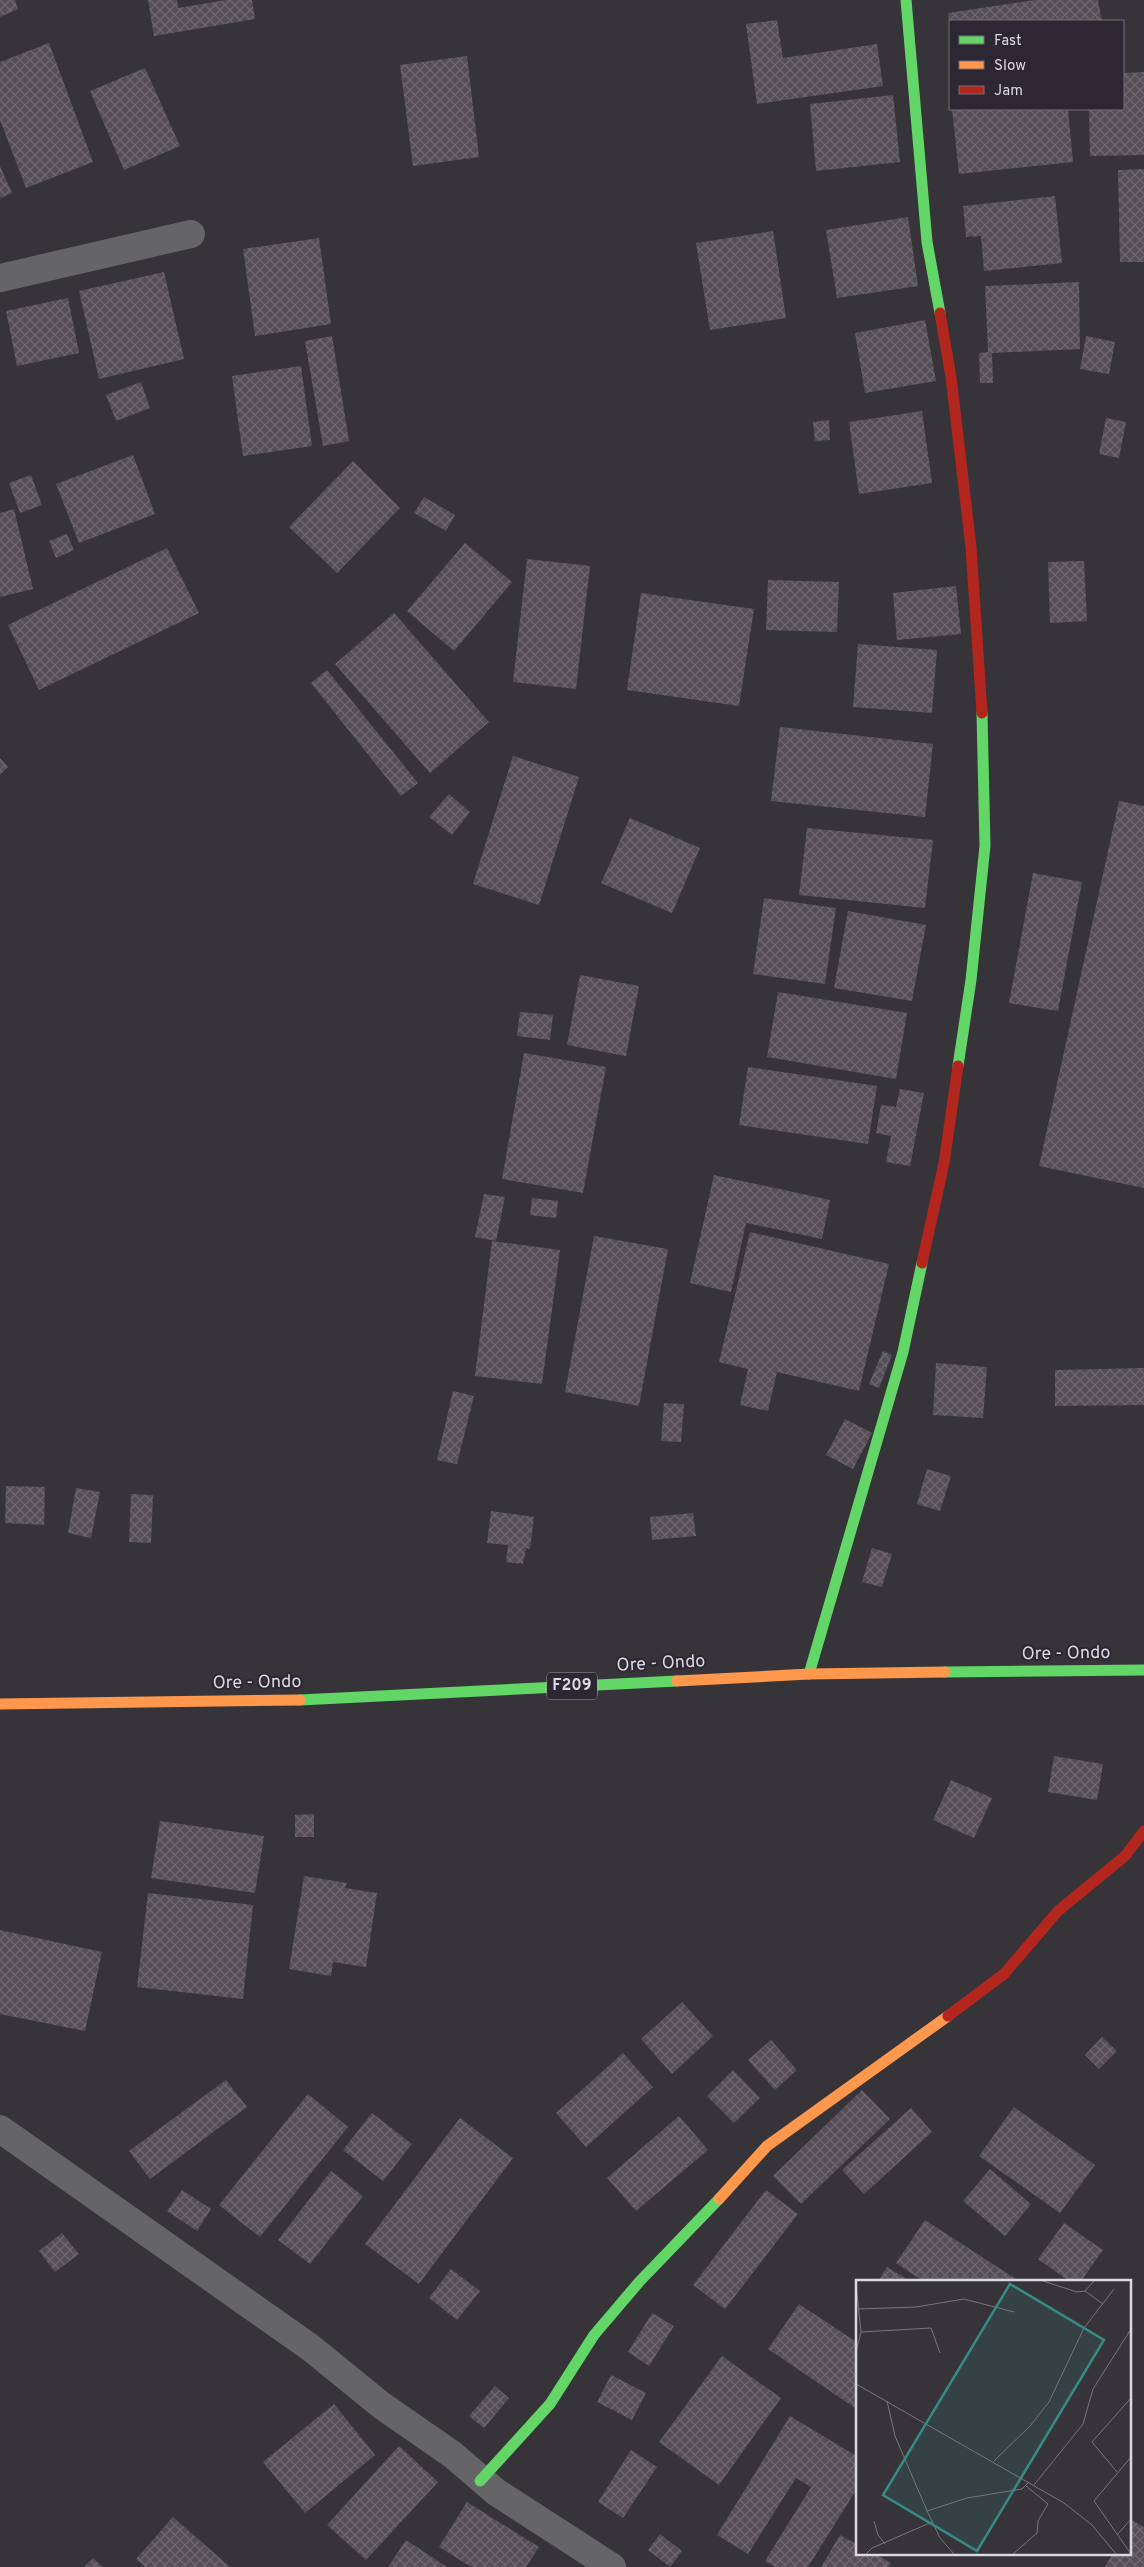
<svg xmlns="http://www.w3.org/2000/svg" width="1144" height="2567" font-family="Overpass,sans-serif">
	<style>
		.building { fill: url(#building-cross-hatch) }
		.lines { fill: none; stroke-linecap: round; stroke-linejoin: round }
		.street { stroke: #656467; stroke-width: 28 }
		.fast { stroke: #63d668; stroke-width: 11 }
		.slow { stroke: #ff974d; stroke-width: 11 }
		.jam { stroke: #b3261e; stroke-width: 11 }
		.labels { text-anchor: middle; dominant-baseline: central; stroke-width: 4; stroke-linejoin: round; paint-order: stroke }
		.shield { fill: #2c2732; stroke: #a7a3ab; stroke-width: 1 }
		.shield-label { font-size: 16px; font-weight: bold; fill: #dcd8df }
		.street-label { font-size: 18px; fill: #dcd8df; stroke: #2c2732 }
		.inset-road { fill: none; stroke: #78767b; stroke-width: 1 }
		.view { fill: #388a85; fill-opacity: 0.15; stroke: #388a85; stroke-width: 2.5 }
		.inset-edge { fill: none; stroke: #dcd8df; stroke-width: 2.5 }
	</style>
	<defs>
		<pattern id="building-cross-hatch" width="8" height="8" patternUnits="userSpaceOnUse" patternTransform="scale(1.25)"><rect width="8" height="8" fill="#554e57"/><path d="M0 0l8 8M0 8l8-8" fill="none" stroke="#6d676f"/></pattern>
	</defs>
	<rect width="100%" height="100%" fill="#363439"/>
	<!-- building -->
	<path class="building" d="M0,0H15L18,9L0,17Z
		M148,0H177L178,8L226,0H252L255,19L154,36Z
		M1035,0H1098L1102,21H949L948,13Z
		M777,20L783,58L877,44L883,86L757,104L746,24Z
		M49,43L93,162L26,188L0,120V62Z
		M467,56L479,157L413,166L400,65Z
		M145,68L180,146L124,170L90,91Z
		M1144,72V155L1090,156L1089,109H1123V73Z
		M893,95L900,162L816,171L810,104Z
		M952,109H1068L1073,162L959,174Z
		M0,166L12,193L0,198Z
		M1144,169V262H1120L1118,170Z
		M1055,196L1062,263L984,271L981,236L966,237L963,206Z
		M908,217L918,286L837,298L826,230Z
		M773,231L786,318L710,330L696,243Z
		M319,238L331,324L255,336L243,249Z
		M164,272L184,359L99,379L79,291Z
		M1079,282L1080,349L992,353L993,383H980L979,353L988,352L985,286Z
		M68,298L79,353L17,366L6,311Z
		M925,320L936,381L865,393L855,333Z
		M332,336L349,441L323,446L305,341Z
		M1086,336L1115,342L1109,374L1080,369Z
		M301,366L312,446L243,456L232,376Z
		M141,382L150,408L116,421L106,395Z
		M922,411L932,483L859,494L849,422Z
		M1106,418L1126,422L1119,458L1099,454Z
		M829,420L830,440L815,441L813,422Z
		M133,455L155,514L79,543L56,484Z
		M353,461L400,508L337,573L289,527Z
		M31,475L42,505L20,513L9,483Z
		M424,497L455,515L446,531L414,513Z
		M14,509L33,589L0,597V513Z
		M67,534L74,550L56,558L49,541Z
		M465,543L512,582L454,651L407,611Z
		M167,548L199,613L39,690L8,625Z
		M527,559L590,566L576,689L513,682Z
		M1084,561L1087,621L1050,623L1048,562Z
		M768,580L839,582L837,632L766,630Z
		M956,586L961,634L897,640L893,593Z
		M641,593L754,609L739,706L627,690Z
		M394,613L489,722L430,773L335,664Z
		M858,644L937,650L932,713L853,707Z
		M327,670L418,783L401,796L311,683Z
		M780,727L933,744L925,817L771,801Z
		M513,756L579,777L539,905L473,884Z
		M0,758L8,767L0,775Z
		M449,794L470,812L452,835L429,817Z
		M1119,801L1144,806V1188L1039,1166Z
		M630,818L700,848L672,913L601,883Z
		M807,828L933,840L925,908L799,895Z
		M1033,873L1082,882L1058,1011L1009,1003Z
		M764,898L836,908L825,984L753,974Z
		M848,911L926,925L912,1001L834,988Z
		M580,975L639,986L626,1056L567,1045Z
		M778,992L907,1013L896,1079L767,1057Z
		M520,1012L553,1015L550,1040L517,1036Z
		M524,1053L606,1067L583,1193L502,1179Z
		M748,1067L877,1086L868,1144L739,1125Z
		M900,1089L924,1093L910,1166L886,1162L891,1136L876,1133L881,1105L896,1107Z
		M714,1175L830,1200L822,1239L746,1223L731,1292L690,1283Z
		M484,1194L505,1197L496,1241L475,1237Z
		M532,1198L558,1201L556,1218L530,1215Z
		M750,1232L889,1264L859,1391L777,1372L768,1411L740,1405L748,1369L719,1362Z
		M594,1236L668,1249L639,1406L565,1392Z
		M492,1241L560,1250L542,1384L475,1376Z
		M883,1351L892,1355L879,1388L869,1384Z
		M936,1363L987,1367L983,1418L933,1415Z
		M1144,1368V1405L1055,1406V1370Z
		M453,1391L474,1396L457,1464L437,1460Z
		M664,1403L684,1404L681,1442L661,1441Z
		M845,1419L872,1433L853,1469L826,1455Z
		M927,1469L951,1476L940,1511L917,1504Z
		M6,1486L45,1487L44,1525L5,1523Z
		M76,1488L100,1492L91,1538L68,1533Z
		M131,1494L153,1495L151,1543L129,1542Z
		M491,1511L534,1517L530,1549L526,1548L523,1564L506,1562L508,1545L487,1543Z
		M693,1513L696,1536L652,1540L650,1517Z
		M872,1548L892,1554L882,1587L862,1582Z
		M1054,1756L1103,1764L1097,1800L1048,1792Z
		M951,1780L992,1798L974,1838L933,1820Z
		M314,1814V1837H295V1815Z
		M160,1821L264,1836L255,1893L151,1878Z
		M304,1876L347,1883L345,1888L377,1893L366,1967L333,1962L331,1976L289,1969Z
		M148,1893L253,1905L243,1999L137,1987Z
		M0,1930L102,1952L85,2031L0,2014Z
		M682,2002L713,2036L672,2074L641,2039Z
		M1102,2037L1117,2051L1099,2069L1085,2055Z
		M771,2040L797,2070L775,2090L748,2060Z
		M623,2053L653,2087L586,2147L556,2113Z
		M733,2070L760,2098L734,2123L707,2096Z
		M226,2080L247,2107L150,2179L129,2151Z
		M862,2090L890,2119L801,2204L773,2176Z
		M308,2094L348,2127L260,2237L219,2205Z
		M1014,2107L1095,2165L1060,2213L979,2156Z
		M911,2108L932,2132L864,2194L842,2170Z
		M372,2113L412,2144L383,2181L343,2150Z
		M679,2116L708,2150L636,2211L607,2178Z
		M460,2118L513,2158L419,2284L365,2244Z
		M990,2169L1031,2204L1005,2236L963,2201Z
		M331,2171L363,2196L310,2264L278,2240Z
		M182,2190L211,2209L197,2231L167,2211Z
		M766,2190L798,2214L725,2309L693,2285Z
		M925,2220L1019,2281H923L896,2263Z
		M1064,2223L1103,2250L1081,2281H1069L1038,2259Z
		M62,2233L79,2254L55,2272L39,2251Z
		M887,2267L910,2281H878Z
		M451,2269L480,2291L457,2320L429,2298Z
		M799,2304L858,2343V2410L768,2349Z
		M652,2313L674,2326L649,2366L628,2352Z
		M722,2356L781,2398L719,2485L659,2442Z
		M611,2375L646,2393L632,2420L597,2402Z
		M495,2386L509,2398L484,2428L469,2416Z
		M334,2404L375,2455L305,2513L263,2462Z
		M790,2416L858,2457V2487L808,2567H775L765,2561L811,2487L796,2478L748,2554L717,2535Z
		M399,2446L438,2482L366,2560L327,2525Z
		M631,2450L657,2467L623,2518L598,2502Z
		M467,2502L539,2547L526,2567H471L439,2547Z
		M173,2517L230,2567H145L136,2559Z
		M1132,2520L1144,2527V2567H1105L1113,2553H1130V2524Z
		M660,2534L682,2551L670,2567L648,2550Z
		M840,2535L858,2545V2553H874L891,2563L889,2567H821Z
		M406,2540L447,2567H388Z
		M93,2558L103,2567H84Z"/>
	<g class="lines">
		<!-- street -->
		<path class="street" d="M0,278L191,234
			M0,2129L311,2348L381,2405L453,2455L496,2492L612,2567"/>
		<!-- fast -->
		<path class="fast" d="M906,0L927,242L940,313
			M958,1066L971,980L985,846L982,713
			M945,1672L1144,1670
			M809,1674L903,1352L922,1263
			M300,1700L677,1681
			M480,2481L550,2404L594,2335L640,2281L719,2199"/>
		<!-- slow -->
		<path class="slow" d="M677,1681L809,1674L945,1672
			M0,1704L300,1700
			M719,2199L767,2146L948,2016"/>
		<!-- jam -->
		<path class="jam" d="M940,313L951,377L971,547L982,713
			M922,1263L944,1163L958,1066
			M948,2016L1004,1974L1058,1911L1125,1856L1144,1831"/>
	</g>
	<g class="labels">
		<!-- shield labels -->
		<rect class="shield" x="547" y="1672.5" width="50" height="27" rx="4"/>
		<g class="shield-label">
			<text x="572" y="1686">F209</text>
		</g>
		<!-- street labels -->
		<g class="street-label">
			<text transform="translate(1066 1654) rotate(-1)">Ore - Ondo</text>
			<text transform="translate(661 1664) rotate(-3)">Ore - Ondo</text>
			<text transform="translate(257 1683) rotate(-1)">Ore - Ondo</text>
		</g>
	</g>
	<!-- overview -->
	<g transform="translate(856 2280)">
		<rect width="275" height="275" fill="#363439"/>
		<path class="inset-road" d="M187,1L221,12L229,11L238,1M0,5L5,52L0,72M229,11L247,24M2,29L60,27L108,19L158,32M5,52L75,48L84,73M0,104L208,223L236,245L260,274M31,121L39,156L72,233L84,258L98,274M275,177L238,221L275,274M138,181L174,146L193,122L228,48L258,9M261,192L236,162L275,118M178,205L227,144L237,109L275,49M71,231L111,218L166,209L173,202M18,241L22,255L29,264M261,255L275,239M10,274L16,268L76,242M157,274L181,253L182,241L192,224L170,206"/>
		<path class="view" d="M154,4L248,60L121,271L27,215Z"/>
		<rect width="275" height="275" class="inset-edge"/>
	</g>
	<!-- legend -->
	<rect x="949" y="20" width="175" height="90" fill="#2c2732" stroke="#726e77"/>
	<rect x="959" y="36" width="25" height="8" fill="#63d668" stroke="#726e77"/>
	<text x="994" y="45" font-size="15" fill="#dcd8df">Fast</text>
	<rect x="959" y="61" width="25" height="8" fill="#ff974d" stroke="#726e77"/>
	<text x="994" y="70" font-size="15" fill="#dcd8df">Slow</text>
	<rect x="959" y="86" width="25" height="8" fill="#b3261e" stroke="#726e77"/>
	<text x="994" y="95" font-size="15" fill="#dcd8df">Jam</text>
</svg>
